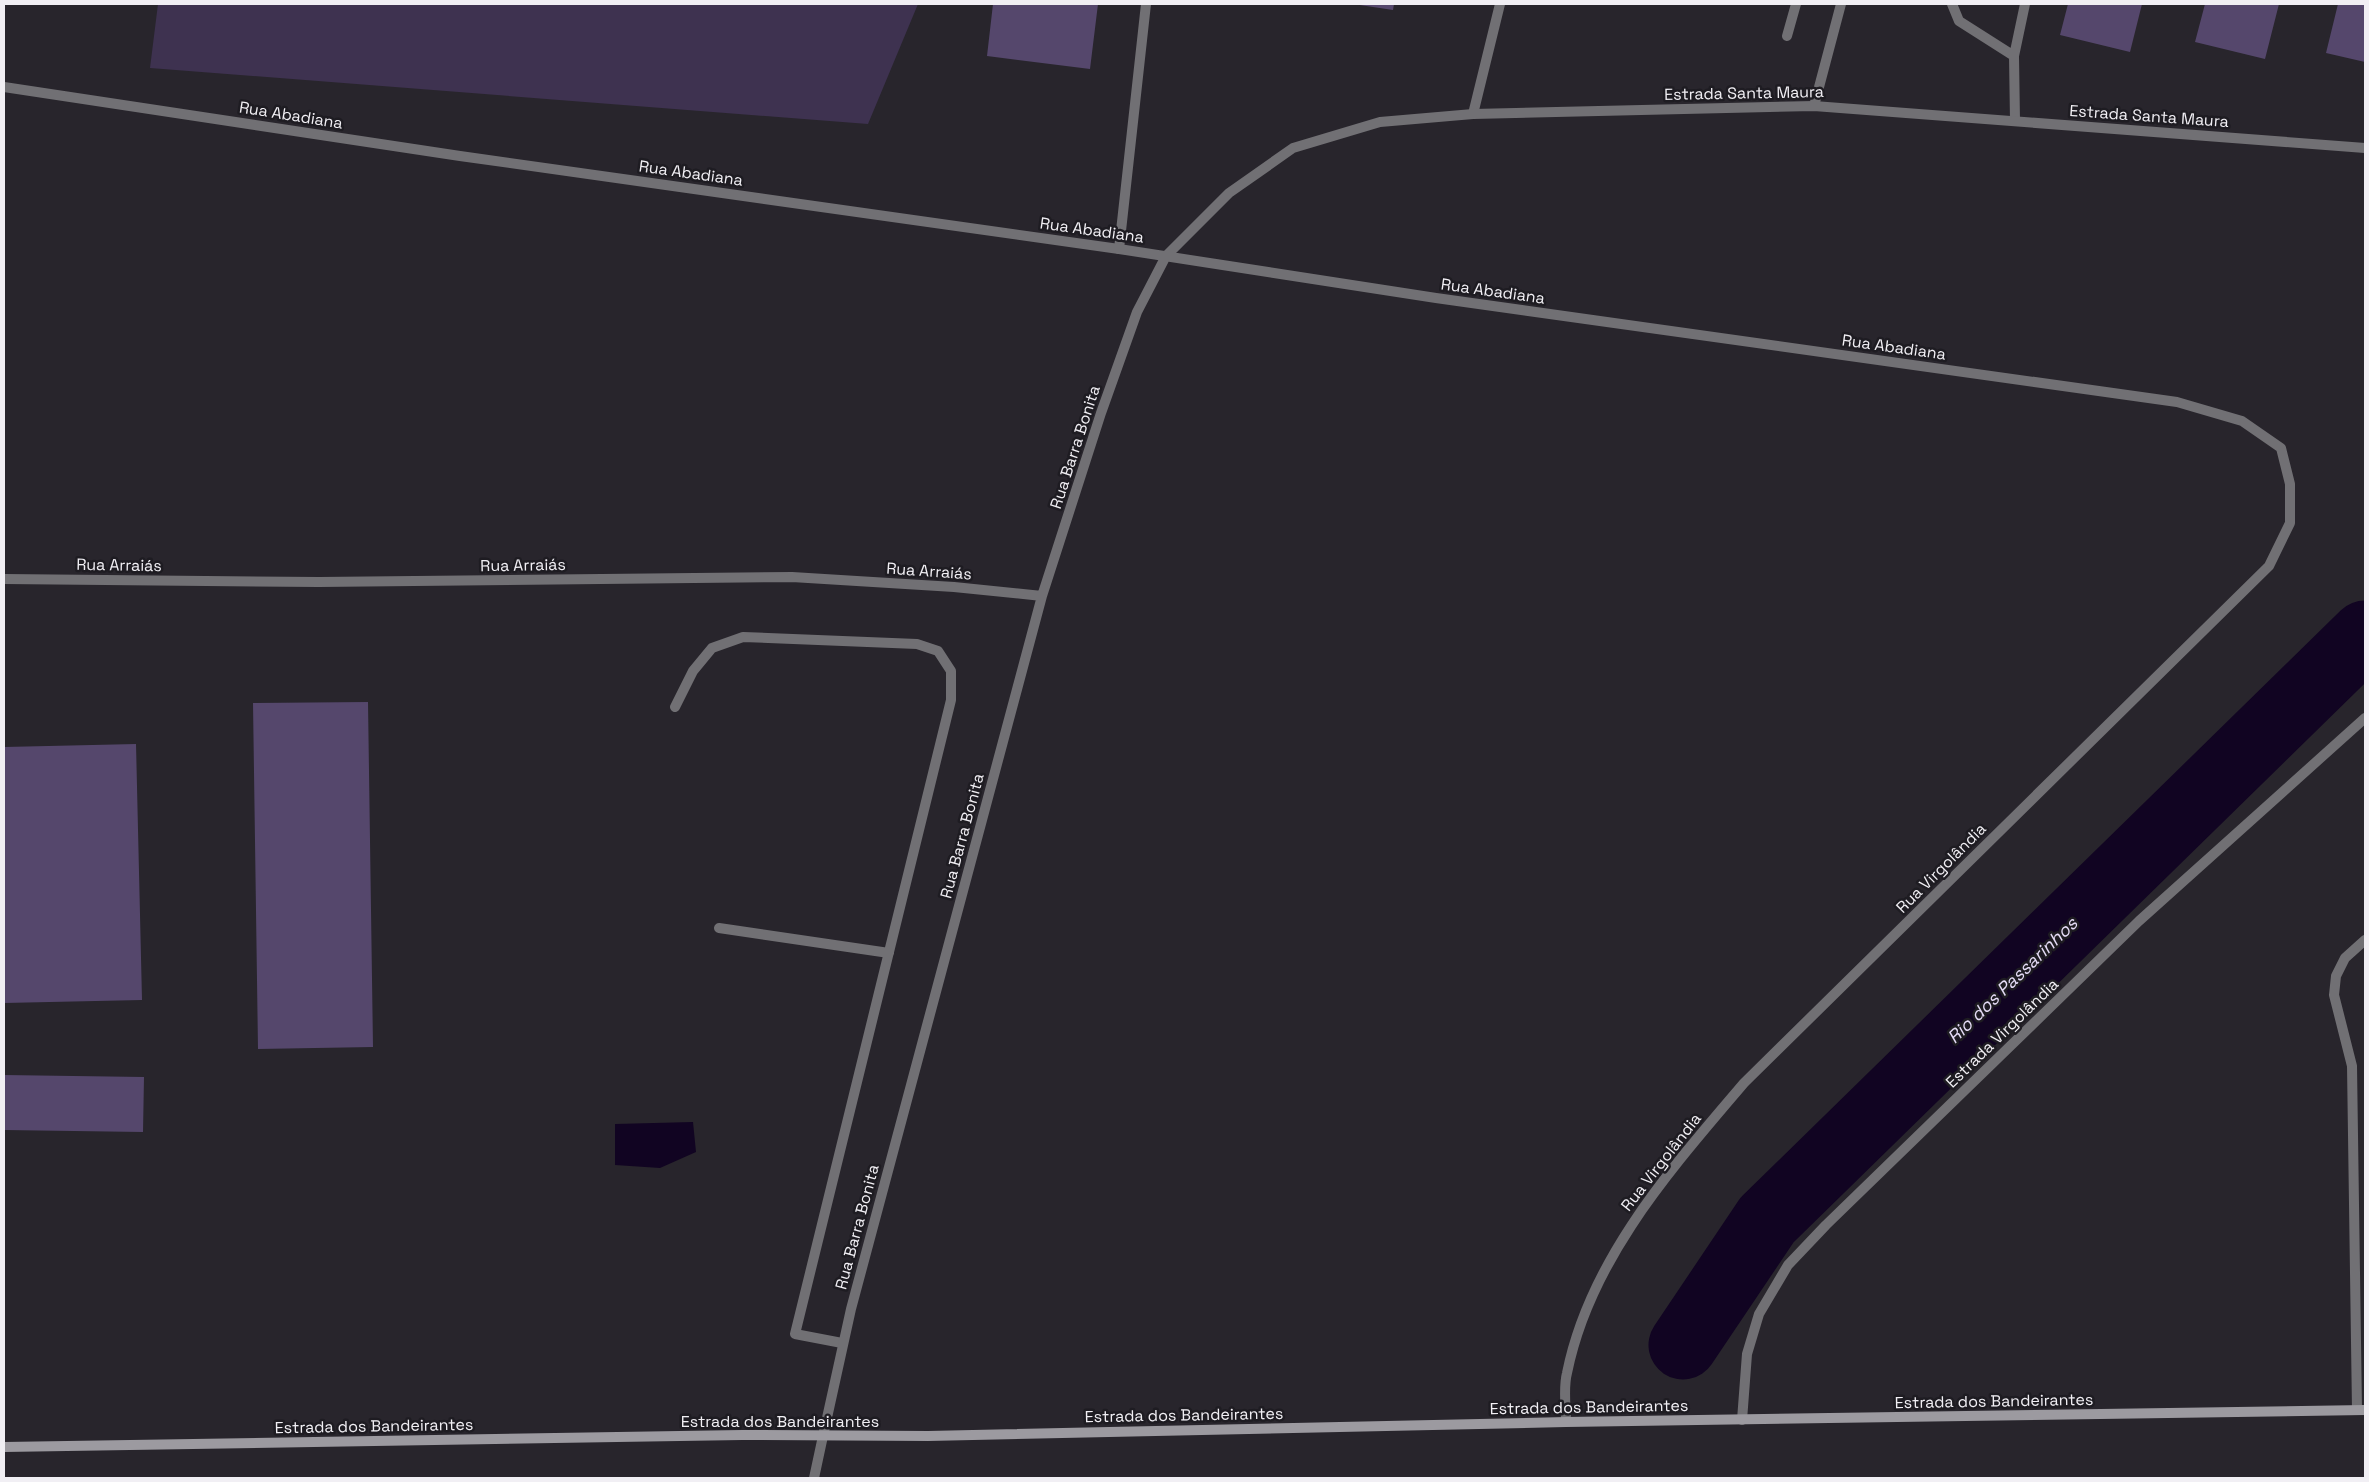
<svg xmlns="http://www.w3.org/2000/svg" width="2369" height="1482" font-family="'Space Grotesk',sans-serif">
	<style>
		.green { fill: #3e3250 }
		.water { fill: #110422 }
		.lines { fill: none; stroke-linecap: round; stroke-linejoin: round }
		.river { stroke: #110422; stroke-width: 69 }
		.building { fill: #55476c }
		.service { stroke: #717074; stroke-width: 10 }
		.minor { stroke: #717074; stroke-width: 10 }
		.tertiary { stroke: #717074; stroke-width: 10 }
		.secondary { stroke: #9c9aa0; stroke-width: 10 }
		.labels { text-anchor: middle; dominant-baseline: central; stroke-width: 5; stroke-linejoin: round; paint-order: stroke }
		.street-label { font-size: 16px; fill: #f1eff4; stroke: #1e1c22 }
		.water-label { font-size: 18px; font-style: italic; fill: #e5dcf6; stroke: #1e1c22 }
	</style>
	<rect width="100%" height="100%" fill="#28252c"/>
	<!-- green -->
	<path class="green" d="M158,4H918L868,124L150,68Z"/>
	<!-- water -->
	<path class="water" d="M693,1122L696,1152L660,1168L615,1165V1124Z"/>
	<g class="lines">
		<!-- river -->
		<path class="river" d="M1683,1345L1767,1220L2365,635"/>
	</g>
	<!-- building -->
	<path class="building" d="M993,4H1098L1090,69L987,56Z
		M1353,4H1394L1393,10Z
		M2068,4H2142L2130,52L2060,35Z
		M2205,4H2279L2265,59L2195,42Z
		M2338,4H2365V62L2326,53Z
		M368,702L373,1047L258,1049L253,703Z
		M136,744L142,1000L4,1003V747Z
		M4,1075L144,1077L143,1132L4,1130Z"/>
	<g class="lines">
		<!-- service -->
		<path class="service" d="M1952,4L1959,21L2014,56
			M1787,36L1796,4
			M1814,106L1841,4
			M1473,114L1500,4
			M2015,121L2014,56L2025,4
			M1119,249L1146,4
			M675,707L693,671L712,648L743,637L917,644L938,651L951,671V700L795,1334L842,1343
			M719,928L889,953
			M2357,1410L2352,1066L2334,995L2336,976L2345,958L2365,940"/>
		<!-- minor -->
		<path class="minor" d="M4,87L460,156L1119,249L1436,298L2177,402L2242,421L2281,448L2290,484V523L2269,566L1744,1083C1671,1169 1590,1259 1567,1373C1563,1388 1566,1406 1566,1422
			M4,579L319,582L792,577L954,587L1042,596
			M1742,1420L1747,1354L1759,1314L1788,1265L1826,1225L2139,921L2365,718
			M823,1436L851,1309L1042,596L1101,413L1137,312L1166,256L1229,193L1293,148L1380,122L1473,114L1814,106L2365,148"/>
		<!-- tertiary -->
		<path class="tertiary" d="M814,1478L823,1436"/>
		<!-- secondary -->
		<path class="secondary" d="M4,1447L742,1435L928,1436L1566,1422L2365,1410"/>
	</g>
	<g class="labels">
		<!-- street labels -->
		<g class="street-label">
			<text transform="translate(1744 93) rotate(-1)">Estrada Santa Maura</text>
			<text transform="translate(291 115) rotate(9)">Rua Abadiana</text>
			<text transform="translate(2149 116) rotate(4)">Estrada Santa Maura</text>
			<text transform="translate(691 173) rotate(8)">Rua Abadiana</text>
			<text transform="translate(1092 230) rotate(8)">Rua Abadiana</text>
			<text transform="translate(1493 291) rotate(8)">Rua Abadiana</text>
			<text transform="translate(1894 347) rotate(8)">Rua Abadiana</text>
			<text transform="translate(1075 447) rotate(-72)">Rua Barra Bonita</text>
			<text transform="translate(119 565) rotate(1)">Rua Arraiás</text>
			<text transform="translate(523 565) rotate(-1)">Rua Arraiás</text>
			<text transform="translate(929 571) rotate(4)">Rua Arraiás</text>
			<text transform="translate(962 836) rotate(-75)">Rua Barra Bonita</text>
			<text transform="translate(1941 868) rotate(-45)">Rua Virgolândia</text>
			<text transform="translate(2002 1033) rotate(-44)">Estrada Virgolândia</text>
			<text transform="translate(1661 1162) rotate(-52)">Rua Virgolândia</text>
			<text transform="translate(857 1227) rotate(-75)">Rua Barra Bonita</text>
			<text transform="translate(1994 1401) rotate(-1)">Estrada dos Bandeirantes</text>
			<text transform="translate(1589 1407) rotate(-1)">Estrada dos Bandeirantes</text>
			<text transform="translate(1184 1415) rotate(-1)">Estrada dos Bandeirantes</text>
			<text x="780" y="1421">Estrada dos Bandeirantes</text>
			<text transform="translate(374 1426) rotate(-1)">Estrada dos Bandeirantes</text>
		</g>
		<!-- water labels -->
		<g class="water-label">
			<text transform="translate(2012 980) rotate(-44)">Rio dos Passarinhos</text>
		</g>
	</g>
	<!-- border -->
	<rect width="2369" height="1482" fill="none" stroke="#f1eff4" stroke-width="10"/>
</svg>
